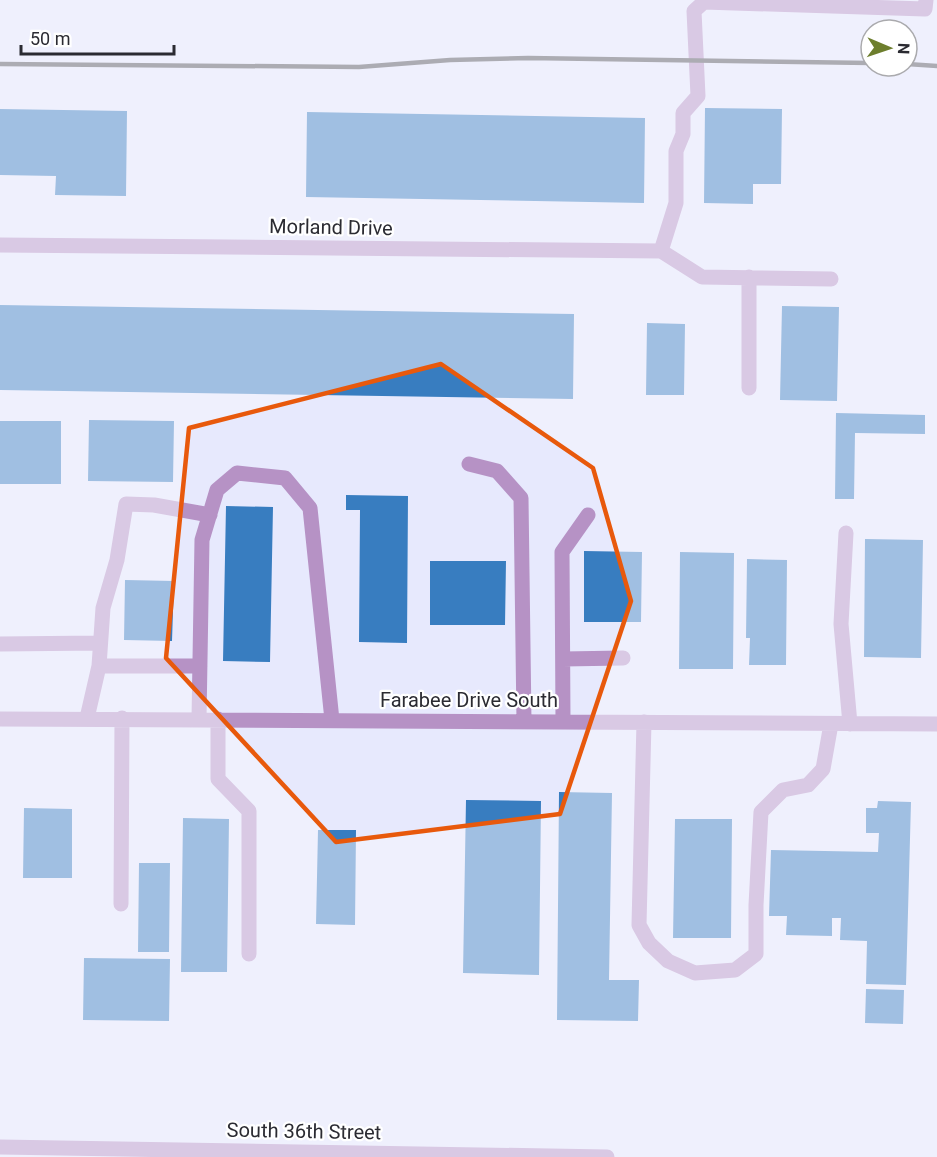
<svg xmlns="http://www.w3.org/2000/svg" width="937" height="1157" font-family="Roboto,sans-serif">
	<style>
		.built { fill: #e7e9fd; fill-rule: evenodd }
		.building { fill: #387dc0 }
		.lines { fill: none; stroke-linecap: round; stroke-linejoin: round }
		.minor { stroke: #b692c5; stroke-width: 15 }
		.rail { stroke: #53535a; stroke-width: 4.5 }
		.marked { fill: none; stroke: #e8590c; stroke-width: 4.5; stroke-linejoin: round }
		.labels { text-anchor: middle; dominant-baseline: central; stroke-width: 4.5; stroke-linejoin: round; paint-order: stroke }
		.street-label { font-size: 20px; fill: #2b2b32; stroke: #fff }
	</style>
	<rect width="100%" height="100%" fill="#f5f6fd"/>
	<!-- built -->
	<path class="built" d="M0,0H937V1157H0ZM871,30H907V66H871Z"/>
	<!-- building -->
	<path class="building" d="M705,108L782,109L781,184H753V204L704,203Z
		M0,109L127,111L126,196L55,195L56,176L0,175Z
		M307,112L645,118L644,203L306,197Z
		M0,305L574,314L573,399L0,390Z
		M782,306L839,307L837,401L780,400Z
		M647,323L685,324L684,395H646Z
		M836,413L925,415V434L855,433L854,499H835Z
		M89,420L174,421L173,482L88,481Z
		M0,421H61V484H0Z
		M346,495L408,496L407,643L359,642L360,510H346Z
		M226,506L273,507L270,662L223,661Z
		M865,539L923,540L921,658L864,657Z
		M584,551L642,552L641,622H584Z
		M680,552L734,553L733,669H679Z
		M747,559L787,560L786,665H749L750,638H746Z
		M430,561H506L505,625H430Z
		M125,580L174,581L172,641L124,640Z
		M559,792L612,793L609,980H639L638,1021L557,1020Z
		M466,800L541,801L539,975L463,973Z
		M878,801L911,802L906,985L866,984L867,941L840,940L841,918H832V936L786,935L787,916H769L771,850L878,852L879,833H866V808H877Z
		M24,808L72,809V878H23Z
		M183,818L229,819L227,972H181Z
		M675,819H732L731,938H673Z
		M318,830H356L355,925L316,924Z
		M139,863H170L169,952H138Z
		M84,958L170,959L169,1021L83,1020Z
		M866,989L904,990L903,1024L865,1023Z"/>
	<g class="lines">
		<!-- minor -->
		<path class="minor" d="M0,245L661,251
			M661,251L676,203V151L683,134V113L698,96L694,11L704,2L925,9L926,0
			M661,251L702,277L831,279
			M749,277V388
			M469,464L497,471L521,498L524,721
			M846,533L841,624L850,724
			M0,644L100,643
			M563,659L623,658
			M99,666H200
			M87,718L99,666L103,608L117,560L126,504L154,505L210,515
			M0,719L937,724
			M199,719L202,540L217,490L237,473L285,478L310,508L332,720
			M218,719V779L249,811V954
			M563,721L562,552L588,515
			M644,722L639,925L649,943L668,961L695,973L735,970L756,954V905L761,812L783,790L808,785L823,769L831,724
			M121,904L122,718
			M0,1147L607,1157"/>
		<!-- rail -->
		<path class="rail" d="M0,64L359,67L450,60L528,58L871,63
			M907,64L937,66"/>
	</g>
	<!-- marked area -->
	<path d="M0 0H937V1157H0ZM441,364L593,468L631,601L560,814L336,842L166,658L189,428Z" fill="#f5f6fd" fill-opacity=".55" fill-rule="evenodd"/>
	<path class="marked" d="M441,364L593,468L631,601L560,814L336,842L166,658L189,428Z"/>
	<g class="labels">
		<!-- street labels -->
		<g class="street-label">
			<text transform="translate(331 227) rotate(1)">Morland Drive</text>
			<text x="469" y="700">Farabee Drive South</text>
			<text transform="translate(304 1131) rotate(1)">South 36th Street</text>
		</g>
	</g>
	<!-- north arrow -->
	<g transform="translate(889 48) rotate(92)"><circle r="28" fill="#ffffff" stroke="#aaaaad" stroke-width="1.5"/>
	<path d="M0-4.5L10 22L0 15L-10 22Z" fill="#6d7e2d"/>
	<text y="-9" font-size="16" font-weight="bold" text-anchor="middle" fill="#2b2b32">N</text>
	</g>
	<!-- scale -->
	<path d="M21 45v9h153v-9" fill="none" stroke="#2b2b32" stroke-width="3"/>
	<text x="30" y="45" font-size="18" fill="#2b2b32" stroke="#ffffff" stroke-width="4.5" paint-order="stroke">50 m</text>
</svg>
